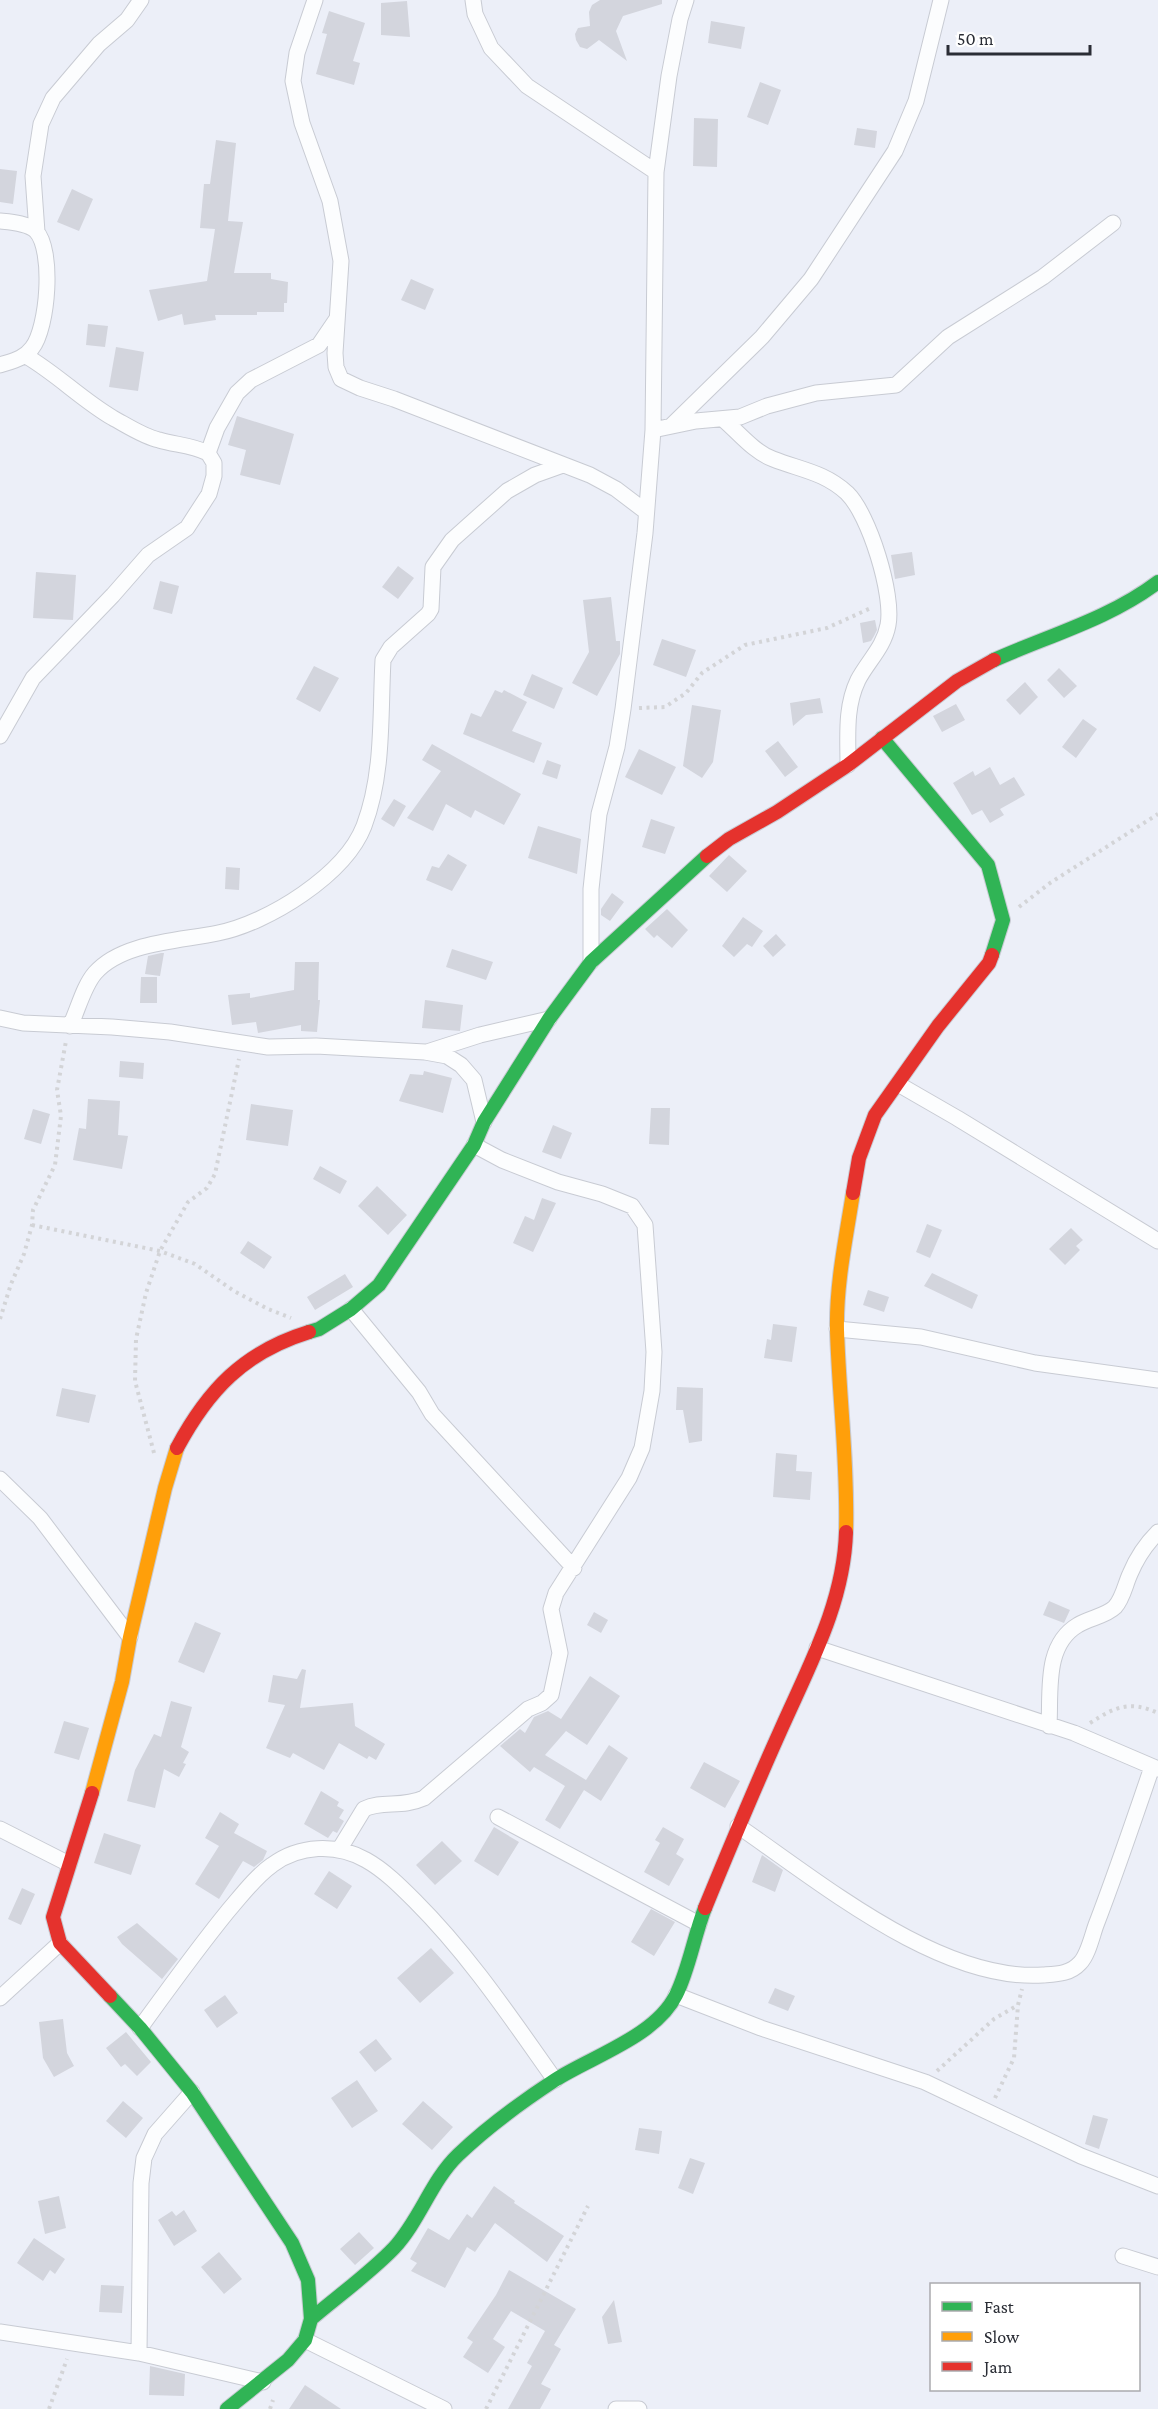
<svg xmlns="http://www.w3.org/2000/svg" width="1158" height="2409" font-family="'Crimson Pro',serif">
	<style>
		.building { fill: #d3d5dd }
		.lines { fill: none; stroke-linecap: round; stroke-linejoin: round }
		.street-casing { stroke: #c8cbd3; stroke-width: 17 }
		.fast-casing { stroke: #c8cbd3; stroke-width: 16 }
		.slow-casing { stroke: #c8cbd3; stroke-width: 16 }
		.jam-casing { stroke: #c8cbd3; stroke-width: 16 }
		.path { stroke: #d3d4d7; stroke-width: 4; stroke-dasharray: 3 4.5; stroke-linecap: butt }
		.street { stroke: #fcfdfe; stroke-width: 15 }
		.fast { stroke: #30b455; stroke-width: 14 }
		.slow { stroke: #ff9f0a; stroke-width: 14 }
		.jam { stroke: #e5322d; stroke-width: 14 }
	</style>
	<rect width="100%" height="100%" fill="#eceff8"/>
	<!-- building -->
	<path class="building" d="M600,0H662V4L623,16L616,31L627,61L599,40L587,49L580,47L576,40L575,34L578,28L590,26L589,12L592,5Z
		M407,1L410,37L381,35V3Z
		M329,11L365,23L353,61L360,63L354,85L316,74L327,34L322,33Z
		M711,21L745,27L741,49L708,43Z
		M760,82L781,90L768,125L747,117Z
		M694,118L718,119L717,167L693,166Z
		M857,128L877,131L875,148L854,145Z
		M216,140L236,143L228,221L243,222L234,273H271V279L288,282L287,303H284V312H257V315H215L216,320L184,325L182,314L158,321L149,290L207,281L215,229L200,228L204,184H210Z
		M0,169L17,171L13,204L0,202Z
		M72,189L93,199L79,231L57,222Z
		M411,279L434,289L425,310L401,300Z
		M88,324L108,326L105,347L86,345Z
		M116,347L144,352L138,391L109,387Z
		M237,416L294,434L280,485L240,475L246,450L228,445Z
		M912,552L915,575L895,579L891,555Z
		M398,566L414,578L398,599L382,587Z
		M36,572L76,575L73,620L33,618Z
		M160,581L179,586L172,614L153,609Z
		M611,597L616,641H620V654L597,696L572,683L589,652L583,600Z
		M875,620L877,630L874,636L871,641L863,643L860,623Z
		M662,639L696,650L686,677L653,665Z
		M314,666L339,678L320,712L296,699Z
		M1059,668L1077,686L1064,698L1047,680Z
		M532,674L563,688L554,709L523,695Z
		M1025,682L1038,697L1020,715L1006,700Z
		M495,690L502,693L504,690L527,702L512,731L542,743L534,763L463,734L471,713L481,717Z
		M820,698L823,713L806,715L793,726L790,703Z
		M956,704L965,720L942,732L933,716Z
		M692,705L721,710L713,762L702,778L683,766Z
		M1083,719L1097,729L1076,758L1062,747Z
		M778,741L798,767L785,777L765,751Z
		M432,744L521,794L504,825L475,810L471,818L446,804L433,831L407,818L441,771L422,760Z
		M639,749L676,767L662,795L625,777Z
		M547,760L561,765L557,779L542,774Z
		M990,767L1000,785L1014,777L1025,795L1000,809L1004,815L990,823L982,810L972,815L953,783L973,771L975,776Z
		M394,799L406,806L394,827L381,819Z
		M651,819L675,827L665,854L642,847Z
		M538,826L581,839L577,874L528,858Z
		M448,854L467,865L452,891L426,880L432,866L439,868Z
		M729,855L747,871L727,892L709,876Z
		M226,867L240,868L239,890L225,889Z
		M612,893L624,902L610,921L601,915V909Z
		M667,909L688,930L672,948L657,935L654,938L645,929Z
		M743,917L763,931L752,947L747,944L734,957L722,946Z
		M776,934L786,945L773,957L763,946Z
		M452,949L493,962L486,980L446,967Z
		M161,953H164L160,976L145,974L148,956Z
		M295,962H319L318,1000H320L317,1032L301,1031V1025L258,1033L256,1022L232,1025L228,995L250,993V998L294,990Z
		M141,977H157V1003H140Z
		M425,1000L463,1005L460,1031L422,1028Z
		M120,1061L144,1063L143,1079L119,1077Z
		M424,1071L452,1078L443,1113L399,1101L410,1074L423,1075Z
		M88,1099L120,1101L118,1135L128,1136L122,1169L73,1160L79,1128L86,1129Z
		M251,1104L293,1110L288,1146L246,1140Z
		M651,1108H670L669,1145L649,1144Z
		M33,1109L50,1114L41,1144L24,1139Z
		M553,1125L572,1133L561,1159L542,1152Z
		M320,1166L347,1181L340,1194L313,1179Z
		M377,1186L407,1215L388,1235L358,1206Z
		M542,1198L556,1203L533,1252L513,1243L525,1216L534,1220Z
		M927,1224L942,1230L930,1258L916,1252Z
		M1071,1228L1083,1240L1076,1246L1080,1250L1065,1265L1049,1249Z
		M248,1241L272,1257L264,1269L240,1253Z
		M932,1273L978,1295L972,1309L924,1286Z
		M345,1274L353,1287L315,1310L307,1297Z
		M868,1290L889,1297L884,1312L863,1305Z
		M773,1324L797,1327L792,1362L764,1358L767,1339L771,1340Z
		M677,1387L703,1388L702,1441L689,1443L683,1410H676Z
		M62,1388L96,1395L89,1423L56,1416Z
		M776,1453L797,1455L796,1471L812,1472L810,1500L773,1497Z
		M1049,1601L1070,1610L1064,1623L1043,1615Z
		M594,1612L608,1620L601,1633L587,1625Z
		M195,1622L221,1633L204,1673L178,1662Z
		M302,1669L306,1670L300,1708L353,1703L355,1726L385,1744L376,1760L369,1756L367,1759L339,1743L324,1770L293,1753L290,1758L266,1748L285,1705L268,1702L273,1675L297,1679Z
		M590,1676L620,1696L587,1745L566,1731L545,1755L586,1780L609,1745L628,1758L601,1801L584,1790L560,1829L545,1820L565,1786L534,1767L530,1772L500,1746L520,1729L525,1733L534,1717L548,1711L561,1719Z
		M171,1701L192,1707L181,1747L189,1752L183,1763L186,1764L179,1777L164,1769L155,1808L127,1801L135,1770L154,1734L161,1737Z
		M64,1721L89,1728L79,1760L54,1753Z
		M704,1762L740,1781L725,1808L690,1788Z
		M321,1791L339,1802L337,1806L344,1810L339,1818L344,1821L337,1833L333,1831L328,1838L304,1824Z
		M220,1812L239,1824L234,1833L267,1851L263,1860L254,1867L243,1861L219,1899L195,1884L219,1846L205,1838Z
		M494,1827L519,1842L498,1876L474,1861Z
		M663,1827L684,1839L676,1854L684,1859L669,1886L644,1872L660,1843L655,1840Z
		M104,1833L141,1845L131,1875L94,1863Z
		M442,1841L462,1861L435,1885L416,1865Z
		M762,1855L783,1870L775,1892L752,1882Z
		M329,1871L352,1886L337,1909L314,1894Z
		M22,1888L35,1894L21,1925L8,1919Z
		M651,1909L675,1922L654,1956L631,1942Z
		M137,1923L178,1959L162,1979L122,1944L117,1937Z
		M431,1948L454,1973L420,2003L397,1978Z
		M775,1988L795,1996L788,2011L768,2003Z
		M225,1995L238,2013L217,2028L204,2010Z
		M63,2019L67,2053L74,2066L54,2077L43,2058L39,2022Z
		M126,2032L151,2062L137,2076L125,2064L121,2067L106,2048Z
		M376,2039L392,2059L375,2072L359,2052Z
		M357,2080L378,2111L352,2128L331,2098Z
		M123,2101L143,2118L126,2138L106,2121Z
		M423,2101L453,2127L432,2150L402,2124Z
		M1093,2115L1108,2119L1099,2149L1085,2144Z
		M639,2128L662,2131L659,2154L635,2150Z
		M690,2158L705,2163L693,2194L678,2188Z
		M494,2186L515,2201L514,2203L564,2236L547,2262L495,2223L475,2252L467,2247L445,2288L411,2271L417,2263L410,2259L428,2228L449,2240L467,2214L472,2218Z
		M59,2196L66,2228L45,2234L38,2201Z
		M184,2210L197,2231L174,2246L158,2220L172,2211L176,2216Z
		M359,2232L374,2248L355,2265L340,2249Z
		M34,2238L65,2259L55,2274L50,2270L43,2281L17,2263Z
		M219,2252L242,2279L224,2294L201,2267Z
		M509,2270L576,2309L554,2345L561,2349L541,2384L551,2389L540,2409H508L532,2366L527,2363L545,2331L511,2311L493,2339L505,2347L488,2373L463,2357L473,2342L467,2338L496,2295Z
		M101,2285L124,2286L122,2313L99,2312Z
		M614,2300L622,2342L608,2344L602,2317Z
		M150,2366L185,2374L184,2396L149,2395Z
		M305,2385L341,2409H289Z"/>
	<g class="lines">
		<!-- street casing -->
		<g class="street-casing">
			<path id="street" d="M315,0L297,53L293,81L302,123L330,201L341,261L335,353L336,367L341,379L360,388L394,399L590,475L616,489L645,511
				M473,0L475,14L491,48L527,86L656,172
				M0,221C10,222 28,223 36,231C54,250 48,328 32,348C24,359 12,361 0,365
				M37,232L33,176L41,124L53,98L99,44L127,20L141,0
				M26,356C57,374 82,400 113,418C126,425 144,437 159,440C176,445 191,445 208,453L217,428L237,393L251,380L319,345L336,320
				M724,420C739,433 754,452 773,459C801,470 824,472 847,493C869,514 894,595 888,625C884,647 868,661 858,680C845,707 848,736 848,765
				M672,425L762,337L811,279L895,151L916,101L941,0
				M653,430L696,421L740,417L767,406L816,393L896,385L948,337L1043,277L1113,223
				M0,736L33,678L113,595L148,555L187,528L209,494L214,476V463L208,453
				M591,962V889L599,814L617,747L623,709L645,533L653,430L656,172L669,76L680,19L686,0
				M0,1018L23,1023L112,1027L170,1032L268,1047L316,1046L425,1052L447,1056L461,1065L474,1080L484,1122
				M70,1026C78,1010 83,987 95,973C122,942 180,941 218,933C268,923 345,875 364,826C384,773 380,716 383,660L391,647L428,614L431,609L433,567L452,540L507,491L535,475L563,465
				M427,1052L480,1035L549,1019
				M898,1084L957,1118L1158,1241
				M351,1309L419,1392L432,1414L574,1568
				M837,1329L921,1337L1035,1363L1158,1380
				M0,1479L40,1518L130,1637
				M817,1648L1074,1733L1158,1769
				M1049,1726C1051,1691 1044,1645 1078,1625C1089,1618 1106,1616 1115,1607C1123,1598 1125,1585 1130,1574C1137,1557 1146,1544 1158,1532
				M498,1817L699,1924
				M738,1826C820,1882 940,1982 1043,1975C1057,1974 1070,1974 1080,1963C1088,1955 1092,1936 1096,1925C1116,1873 1134,1820 1152,1767
				M0,1829L69,1864
				M339,1850L364,1809C382,1800 402,1808 424,1798L528,1709L542,1703L551,1695L560,1653L551,1609L556,1593L629,1478L642,1448L652,1391L654,1352L645,1225L632,1206L602,1194L558,1182L502,1160L474,1145
				M676,1995L761,2028L925,2082L1081,2156L1158,2186
				M0,1998L60,1943
				M140,2028C169,1988 197,1949 228,1911C241,1896 255,1877 272,1865C299,1845 336,1843 366,1860C384,1870 400,1886 415,1901C469,1955 511,2018 555,2080
				M1123,2256L1158,2267
				M0,2332L139,2353L263,2382
				M305,2340L444,2409
				M139,2353L141,2183L144,2158L155,2134L192,2092
				M616,2409H639"/>
		</g>
		<!-- fast casing -->
		<g class="fast-casing">
			<path id="fast" d="M994,660C1050,635 1109,619 1158,582
				M882,738L988,865L1003,920L992,955
				M309,1332L319,1329L351,1309L379,1285L474,1145L484,1122L549,1019L591,962L707,856
				M110,1996L140,2028L192,2092L292,2243L308,2280L311,2319L305,2340L288,2360L227,2409
				M311,2319C338,2296 370,2273 394,2248C420,2220 431,2181 458,2155C486,2128 523,2101 555,2080C593,2056 656,2036 676,1995C689,1969 694,1936 705,1908"/>
		</g>
		<!-- slow casing -->
		<g class="slow-casing">
			<path id="slow" d="M846,1532C848,1464 839,1397 837,1330C836,1284 846,1238 853,1193
				M92,1793L122,1682L130,1637L165,1488L177,1448"/>
		</g>
		<!-- jam casing -->
		<g class="jam-casing">
			<path id="jam" d="M707,856L729,839L777,812L848,765L957,681L994,660
				M853,1193L859,1158L875,1115L938,1026L989,963L992,955
				M177,1448C208,1390 244,1352 309,1332
				M92,1793L53,1917L60,1943L110,1996
				M705,1908C730,1847 755,1787 782,1727C810,1664 844,1602 846,1532"/>
		</g>
		<!-- path -->
		<path class="path" d="M639,708L665,707L686,693L702,673L745,645L827,628L873,607
			M1019,907L1050,883L1158,814
			M32,1225L160,1251L195,1264L234,1291L268,1309L291,1318
			M0,1319L11,1284L24,1254L32,1225L33,1210L55,1165L61,1116L57,1090L66,1041
			M154,1453L135,1381L136,1339L146,1293L160,1251L188,1202L207,1188L215,1174L239,1059
			M1090,1723C1115,1707 1129,1700 1158,1713
			M937,2071L994,2019L1018,2005L1022,1989
			M995,2098L1014,2058L1018,2005
			M49,2409L67,2359
			M270,2409L273,2400
			M486,2409L588,2206"/>
		<!-- street -->
		<use href="#street" class="street"/>
		<!-- fast -->
		<use href="#fast" class="fast"/>
		<!-- slow -->
		<use href="#slow" class="slow"/>
		<!-- jam -->
		<use href="#jam" class="jam"/>
	</g>
	<!-- legend -->
	<rect x="930" y="2283" width="210" height="108" fill="#ffffff" stroke="#aaabae" stroke-width="1.5"/>
	<rect x="942" y="2302" width="30" height="9" fill="#30b455" stroke="#aaabae" stroke-width="1.5"/>
	<text x="984" y="2313" font-size="18" fill="#2a2d35">Fast</text>
	<rect x="942" y="2332" width="30" height="9" fill="#ff9f0a" stroke="#aaabae" stroke-width="1.5"/>
	<text x="984" y="2343" font-size="18" fill="#2a2d35">Slow</text>
	<rect x="942" y="2362" width="30" height="9" fill="#e5322d" stroke="#aaabae" stroke-width="1.5"/>
	<text x="984" y="2373" font-size="18" fill="#2a2d35">Jam</text>
	<!-- scale -->
	<path d="M948 45v9h142v-9" fill="none" stroke="#2a2d35" stroke-width="3"/>
	<text x="957" y="45" font-size="18" fill="#2a2d35" stroke="#ffffff" stroke-width="4.5" paint-order="stroke">50 m</text>
</svg>
